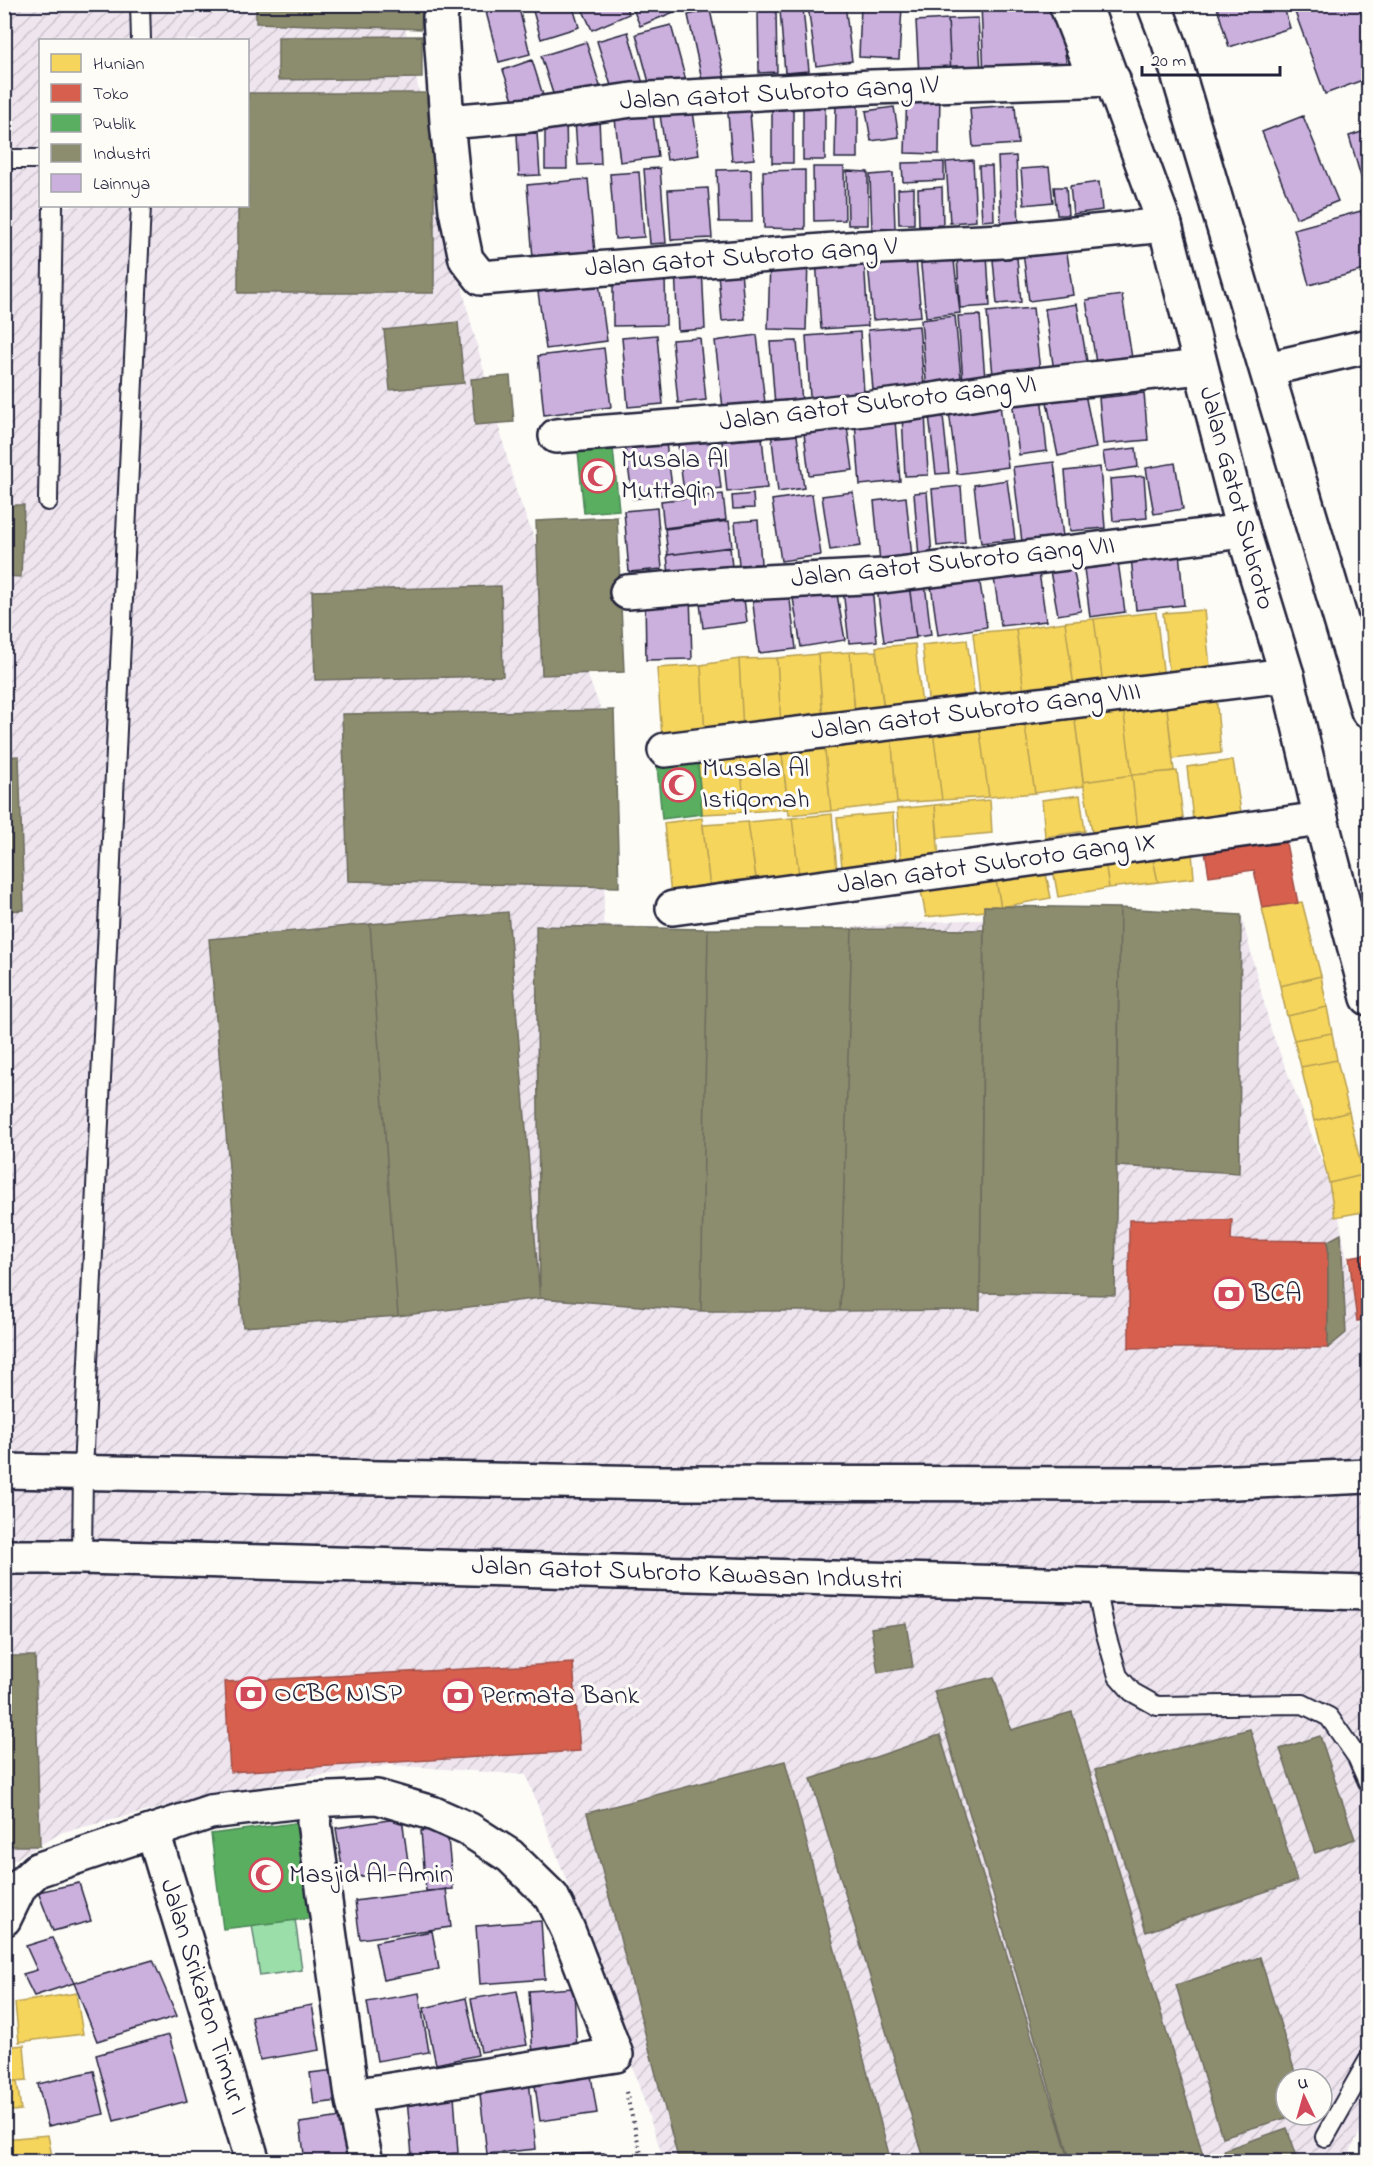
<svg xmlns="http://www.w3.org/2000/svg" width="1373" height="2166" font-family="'Indie Flower',sans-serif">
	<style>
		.industrial { fill: url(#industrial-furrows); fill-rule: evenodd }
		.pitch { fill: #9bdea9; stroke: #5e8072; stroke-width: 1.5 }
		.homes { fill: #f6d55c; stroke: #b69f52; stroke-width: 1.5 }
		.shops { fill: #d6604d; stroke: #a04d48; stroke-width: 1.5 }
		.public { fill: #5aae61; stroke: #498456; stroke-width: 1.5 }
		.industry { fill: #8c8c6e; stroke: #6c6c5f; stroke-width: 1.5 }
		.building { fill: #cbb0dd; stroke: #22223b; stroke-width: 1.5 }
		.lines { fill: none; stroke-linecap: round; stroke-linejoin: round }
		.lane-casing { stroke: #22223b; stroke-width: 22 }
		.street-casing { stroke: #22223b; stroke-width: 38 }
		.secondary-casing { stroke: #22223b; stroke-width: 38 }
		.path { stroke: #22223b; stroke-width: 4; stroke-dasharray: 1.5 4.5; stroke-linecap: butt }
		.lane { stroke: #fdfcf7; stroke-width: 18 }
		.street { stroke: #fdfcf7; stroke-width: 33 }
		.secondary { stroke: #fdfcf7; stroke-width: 33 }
		.labels { text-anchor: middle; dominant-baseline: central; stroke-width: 6; stroke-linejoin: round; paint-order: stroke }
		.street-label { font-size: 27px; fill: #22223b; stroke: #fdfcf7 }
		.poi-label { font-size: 27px; fill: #22223b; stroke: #fdfcf7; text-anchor: start }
	</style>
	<defs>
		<pattern id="industrial-furrows" width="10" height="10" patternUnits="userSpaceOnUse" patternTransform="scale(1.5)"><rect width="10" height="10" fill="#eee5ef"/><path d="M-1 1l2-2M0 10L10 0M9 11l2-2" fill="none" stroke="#ccc4ce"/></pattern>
	</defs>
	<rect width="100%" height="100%" fill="#fdfcf7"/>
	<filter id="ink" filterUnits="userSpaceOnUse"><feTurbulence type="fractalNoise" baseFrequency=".0167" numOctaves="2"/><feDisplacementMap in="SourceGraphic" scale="12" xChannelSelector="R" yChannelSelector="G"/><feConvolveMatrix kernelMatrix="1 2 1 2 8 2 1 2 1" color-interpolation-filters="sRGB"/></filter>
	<g filter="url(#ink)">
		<!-- industrial -->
		<path class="industrial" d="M5,5H400L467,308L516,491L612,738L603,925L775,933L963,920L1113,921L1242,918L1271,1030L1335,1195L1368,1375V2114L1346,2161H664L596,1957L526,1775L390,1765L292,1780L180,1803L63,1832L5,1865ZM40,40H248V206H40ZM1286,2079H1322V2115H1286Z"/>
		<!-- pitch -->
		<path class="pitch" d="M293,1904L302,1970L260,1976L250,1911Z"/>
		<!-- homes -->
		<path class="homes" d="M1204,610L1210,667L1169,671L1163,613Z
			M1156,612L1164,678L1103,684L1094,619Z
			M1094,619L1103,684L1074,687L1065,622Z
			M1065,622L1074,687L1024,692L1016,629Z
			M1016,629L1024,692L980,696L973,633Z
			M967,640L975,700L929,707L922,645Z
			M915,644L922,706L884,712L876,647Z
			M876,651L884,708L855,711L850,652Z
			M850,652L855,717L823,719L818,654Z
			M818,654L823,723L781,726L777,658Z
			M777,658L781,726L743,730L739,659Z
			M739,659L743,730L705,735L701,665Z
			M701,665L705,735L662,738L657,668Z
			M1216,694L1221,753L1173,759L1166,700Z
			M1166,700L1174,771L1132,775L1123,707Z
			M1123,707L1132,775L1083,782L1074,714Z
			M1074,714L1084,786L1035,793L1024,720Z
			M1024,720L1035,793L989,797L979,726Z
			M979,726L989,797L942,800L933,731Z
			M933,731L942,800L897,803L891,734Z
			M891,734L897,803L831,811L824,740Z
			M824,740L831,811L789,815L781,745Z
			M781,745L788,809L745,812L739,748Z
			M739,748L745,812L702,814L697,751Z
			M1233,760L1241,812L1193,820L1187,767Z
			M1177,771L1184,825L1138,831L1132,775Z
			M1132,775L1138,831L1093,837L1083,782Z
			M1080,795L1085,831L1045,837L1042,800Z
			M990,800L992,833L938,838L935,805Z
			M935,805L939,860L901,864L897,809Z
			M893,813L896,863L842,867L837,818Z
			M832,814L837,871L799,875L792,818Z
			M702,818L710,889L671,897L664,823Z
			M792,818L799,875L756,879L748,822Z
			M748,822L757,884L710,889L703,825Z
			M1192,852L1194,878L1158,882L1152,854Z
			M1152,854L1158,882L1109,888L1105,861Z
			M1105,861L1109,888L1058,897L1053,869Z
			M1045,869L1051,898L1001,907L995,876Z
			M995,876L1001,907L984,906L985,911L926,917L920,886Z
			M1302,902L1321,976L1280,986L1262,908Z
			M1321,976L1327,1007L1287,1016L1280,986Z
			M1327,1007L1332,1033L1294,1040L1287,1016Z
			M1332,1033L1337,1060L1301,1067L1294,1040Z
			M1337,1060L1349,1112L1314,1121L1301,1067Z
			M1349,1112L1363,1175L1329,1183L1314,1121Z
			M1363,1175L1368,1198V1211L1335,1217L1329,1183Z
			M76,1993L83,2034L19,2042L15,2003Z
			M24,2045L27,2080L4,2082V2047Z
			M17,2081L21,2110L4,2112V2083Z
			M48,2135L53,2162H4V2139Z"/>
		<!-- shops -->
		<path class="shops" d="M1284,833L1298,903L1262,908L1254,870L1209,876L1204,844Z
			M1129,1220H1232L1231,1240L1328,1241V1348H1129Z
			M1368,1254V1319L1357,1321L1349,1257Z
			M573,1663L580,1751L230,1772L225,1682Z"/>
		<!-- public -->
		<path class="public" d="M612,438L619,510L584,513L577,441Z
			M697,751L702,814L662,819L656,755Z
			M310,1821L322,1917L223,1929L211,1834Z"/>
		<!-- industry -->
		<path class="industry" d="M256,4H422L421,29L256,23Z
			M422,36V78L278,80V37Z
			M248,93H434V293H238V206H248Z
			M458,322L464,383L390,390L384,330Z
			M510,376L514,422L475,425L471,379Z
			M4,505H24L21,577L4,576Z
			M617,517L624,672L542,675L536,521Z
			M501,586L503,676L315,680L312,591Z
			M614,710L619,887L348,881L342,714Z
			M19,756L24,910L4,911V757Z
			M984,906L1120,908L1115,1295L980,1293Z
			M1120,908L1241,915L1239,1173L1116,1166Z
			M508,912L540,1298L398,1316L370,924Z
			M370,924L398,1316L243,1327L209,939Z
			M536,926L708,929L701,1311L540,1298Z
			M708,929H852L840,1311H701Z
			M852,929L984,930L980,1310L840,1311Z
			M1341,1234L1346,1333L1328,1348V1241Z
			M906,1623L913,1667L878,1673L871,1628Z
			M4,1656H35L40,1846H4Z
			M994,1677L1011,1730L1072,1712L1205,2162H1071L934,1691Z
			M1250,1729L1297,1881L1146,1932L1095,1770Z
			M940,1735L1070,2162H925L811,1779Z
			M1320,1736L1355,1839L1315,1853L1280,1749Z
			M1368,1740V1764L1361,1743Z
			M785,1761L891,2162H679L587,1813Z
			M1260,1957L1297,2079H1286V2115H1296L1222,2137L1176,1985Z
			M1287,2128L1299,2162H1228L1224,2150Z"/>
		<!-- building -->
		<path class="building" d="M484,4H518L530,54L499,62Z
			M531,4H572L579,27L541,39Z
			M580,4H624L629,14L592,30Z
			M631,4H673L676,11L640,26Z
			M823,4H845L852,61L816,66L808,6Z
			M981,4H1057L1067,66L984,78Z
			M1216,4H1283L1290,28L1229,47Z
			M1292,4H1358L1368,34V78L1325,94Z
			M861,5L902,7L899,59L859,57Z
			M803,8L809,71L785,73L780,10Z
			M710,10L725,79L703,84L688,15Z
			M776,10L777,72L759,73L758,11Z
			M978,18L981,72L951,74L948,19Z
			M948,19L951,74L919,76L916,21Z
			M671,25L686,81L651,90L636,34Z
			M628,32L643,84L613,92L597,41Z
			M586,42L602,92L557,106L541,56Z
			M532,60L546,105L518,114L503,70Z
			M907,90H940L939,154L905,153Z
			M749,101L754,159L732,161L727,103Z
			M772,101L793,102V163H772Z
			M836,104L858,105V158H835Z
			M1015,105L1018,144L973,147L970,108Z
			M652,106L658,157L620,162L614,110Z
			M803,106H825V160H803Z
			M894,107L899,137L871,141L866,111Z
			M693,111L699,155L667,160L660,115Z
			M545,115H566L567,169H545Z
			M1303,116L1338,201L1296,218L1262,132Z
			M599,119L601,164L578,165L575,120Z
			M1368,130V201L1349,136Z
			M537,133L540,175L519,176L517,134Z
			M1016,156L1019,224H1001L998,157Z
			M973,160L976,221L950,223L946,162Z
			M944,162V180L903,182L902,163Z
			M979,166H992L994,220L982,221Z
			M813,167H844L845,220L814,221Z
			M1049,167L1053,202L1024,205L1021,169Z
			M660,168L666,243L650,244L644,169Z
			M751,169L752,222H719L717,170Z
			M805,170V229L764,228L763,171Z
			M847,171L868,172V225H848Z
			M639,172L644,237L615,239L610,174Z
			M893,173L895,228L872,230L870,175Z
			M588,179L595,253L533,258L527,185Z
			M1099,182L1102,210L1073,214L1070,186Z
			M942,187L943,225L919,226L918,189Z
			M1054,187H1066L1068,215H1057Z
			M708,188L712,238L671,240L668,190Z
			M914,188V224H899L898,189Z
			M1361,211L1368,241V269L1309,285L1294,229Z
			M1066,246L1073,295L1029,301L1023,252Z
			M915,248L921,316L873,320L867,252Z
			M953,252L960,313L926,317L920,256Z
			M987,254L990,306L960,308L957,256Z
			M864,257L868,326L821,329L816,260Z
			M1017,258L1021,302L997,304L993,260Z
			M770,259L808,260L806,330L768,329Z
			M702,268L705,329L678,331L675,269Z
			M741,271L745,319L722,321L718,273Z
			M665,276L666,325L613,326V278Z
			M599,283L607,341L546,349L538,292Z
			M1122,295L1132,358L1096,363L1086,300Z
			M1077,304L1088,367L1054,371L1045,309Z
			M1033,308L1040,371L993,375L987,312Z
			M980,315L985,379L963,381L958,316Z
			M955,316L962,388L927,392L921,320Z
			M919,326L925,398L874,402L868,330Z
			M860,332L864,393L810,397L806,336Z
			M657,335L663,404L628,407L622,338Z
			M757,335L765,403L723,408L715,341Z
			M700,338L706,400L678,403L672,340Z
			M797,341L802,403L775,405L770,342Z
			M604,348L611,407L544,415L538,356Z
			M1144,393L1148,440L1103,444L1099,398Z
			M1085,394L1096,448L1058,456L1047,402Z
			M1041,395L1047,451L1019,455L1012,399Z
			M999,397L1008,467L957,474L948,403Z
			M942,406L949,473L936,474L928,407Z
			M925,412L928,475L905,476L902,414Z
			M846,419L853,470L809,475L803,425Z
			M895,420L900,481L860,485L855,422Z
			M761,427L767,488L727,492L721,431Z
			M796,428L804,488L778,492L771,431Z
			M664,429L673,493L633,499L623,434Z
			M714,431L721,488L684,493L677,436Z
			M1136,448L1138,467L1106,472L1103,452Z
			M1054,462L1063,537L1022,542L1013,467Z
			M1175,463L1183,509L1154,514L1146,468Z
			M1100,467L1105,528L1070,531L1065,471Z
			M1144,476L1147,518L1113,521L1110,479Z
			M1007,480L1015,539L981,543L974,485Z
			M961,486L965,543L937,546L932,489Z
			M853,492L861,546L830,550L822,496Z
			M927,492L932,557L919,558L914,493Z
			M723,494L726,520L664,528L661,501Z
			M753,494L754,508L733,509L732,496Z
			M812,494L821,555L781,561L772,500Z
			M906,497L912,558L880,562L874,501Z
			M657,508L662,569L629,572L624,511Z
			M758,520L761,564L739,565L735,522Z
			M729,521L732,547L668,555L665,529Z
			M1178,541L1184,605L1136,610L1130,546Z
			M730,547L732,567L669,575L667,555Z
			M1116,547L1125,612L1090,617L1082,552Z
			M1071,556L1081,611L1058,615L1048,560Z
			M1038,565L1046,621L1001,626L993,571Z
			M978,571L987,627L938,635L930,578Z
			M835,583L845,640L801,647L792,592Z
			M909,584L916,638L884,642L877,588Z
			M925,584L931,635L916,637L909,585Z
			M872,586L877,641L849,643L843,589Z
			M743,591L747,622L703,628L699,595Z
			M789,592L796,649L759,653L752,596Z
			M645,594H690L692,659L646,660Z
			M402,1818L409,1869L344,1879L336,1828Z
			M447,1829L453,1889L426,1891L421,1831Z
			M79,1883L91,1921L53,1931L38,1892Z
			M446,1889L451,1927L360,1939L355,1901Z
			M541,1921L545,1979L480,1984L476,1926Z
			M432,1931L439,1969L383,1980L375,1942Z
			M52,1938L74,1983L34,1996L23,1974L37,1970L26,1946Z
			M153,1960L177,2016L97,2041L74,1983Z
			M574,1988L577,2053L533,2056L529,1991Z
			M517,1991L527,2045L481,2052L471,1999Z
			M419,1993L429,2052L377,2061L367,2002Z
			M466,1998L478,2055L436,2064L424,2008Z
			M312,2005L320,2050L260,2060L251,2016Z
			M169,2035L187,2101L114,2121L96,2055Z
			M590,2069L597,2113L540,2121L534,2078Z
			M335,2070L338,2101L314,2104L310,2073Z
			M94,2071L104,2114L48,2126L38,2084Z
			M529,2080L536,2149L487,2154L479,2086Z
			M454,2095L458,2153L412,2156L407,2098Z
			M341,2117L347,2162H305L300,2123Z
			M604,2153V2162H537V2155Z"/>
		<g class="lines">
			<!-- lane casing -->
			<g class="lane-casing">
				<path id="lane" d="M140,4L141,40
					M4,159H40
					M48,501L53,206
					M82,1557L83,1471L141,206
					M1096,1586L1105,1631L1118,1676L1132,1692L1157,1706L1303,1704L1329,1717L1357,1757L1368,1782
					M1325,2137L1368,2061"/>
			</g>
			<!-- street casing -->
			<g class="street-casing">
				<path id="street" d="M444,4L440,17L447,122L456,210L466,259L481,278L860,248L1002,241L1165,225
					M1066,4L1090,66
					M447,122L530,115L632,100L872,87L1113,79
					M1267,369L1368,346
					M556,436L788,418L907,404L1010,388L1200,367
					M627,592L726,584L883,576L1243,531
					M665,750L1287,675
					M673,908L1321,819
					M314,1822L352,2096L366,2162
					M153,1832L253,2162
					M4,1919L20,1886L37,1870L210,1812L309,1800L377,1797L432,1813L468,1829L510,1856L552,1897L568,1930L616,2055L352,2096"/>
			</g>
			<!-- secondary casing -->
			<g class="secondary-casing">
				<path id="secondary" d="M1084,4L1165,225L1243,531L1287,675L1321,819L1368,998
					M1154,4L1169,43L1368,711
					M4,1471L660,1483L1192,1484L1368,1476
					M4,1557H82L1368,1593"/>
			</g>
			<!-- path -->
			<path class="path" d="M626,2092L643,2162"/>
			<!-- lane -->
			<use href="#lane" class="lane"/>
			<!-- street -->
			<use href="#street" class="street"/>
			<!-- secondary -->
			<use href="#secondary" class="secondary"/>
		</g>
	</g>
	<!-- icons -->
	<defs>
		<g id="mosque-ring" transform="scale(1.725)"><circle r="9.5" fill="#fdfcf7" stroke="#d1495b" stroke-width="1.5"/><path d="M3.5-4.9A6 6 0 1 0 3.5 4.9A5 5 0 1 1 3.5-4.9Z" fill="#d1495b"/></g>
		<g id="bank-ring" transform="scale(1.725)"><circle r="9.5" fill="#fdfcf7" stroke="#d1495b" stroke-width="1.5"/><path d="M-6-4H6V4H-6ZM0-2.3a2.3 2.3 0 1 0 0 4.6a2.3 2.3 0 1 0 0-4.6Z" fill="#d1495b"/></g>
	</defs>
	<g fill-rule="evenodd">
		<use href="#mosque-ring" x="598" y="476"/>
		<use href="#mosque-ring" x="679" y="785"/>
		<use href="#bank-ring" x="1229" y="1294"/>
		<use href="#bank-ring" x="251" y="1694"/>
		<use href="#bank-ring" x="458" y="1696"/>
		<use href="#mosque-ring" x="266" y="1875"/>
	</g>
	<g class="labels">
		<!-- street labels -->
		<g class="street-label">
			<text transform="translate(779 94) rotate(-3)">Jalan Gatot Subroto Gang IV</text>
			<text transform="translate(741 258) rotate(-4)">Jalan Gatot Subroto Gang V</text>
			<text transform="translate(878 404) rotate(-7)">Jalan Gatot Subroto Gang VI</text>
			<text transform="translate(1236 498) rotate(75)">Jalan Gatot Subroto</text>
			<text transform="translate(953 563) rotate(-6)">Jalan Gatot Subroto Gang VII</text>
			<text transform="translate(976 712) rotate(-7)">Jalan Gatot Subroto Gang VIII</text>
			<text transform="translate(997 864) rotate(-8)">Jalan Gatot Subroto Gang IX</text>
			<text transform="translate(687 1574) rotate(2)">Jalan Gatot Subroto Kawasan Industri</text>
			<text transform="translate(203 1997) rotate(73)">Jalan Srikaton Timur I</text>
		</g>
		<!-- poi labels -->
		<g class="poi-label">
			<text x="621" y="460">Musala Al<tspan x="621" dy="31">Muttaqin</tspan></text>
			<text x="702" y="769">Musala Al<tspan x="702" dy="31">Istiqomah</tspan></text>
			<text x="1252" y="1294">BCA</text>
			<text x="274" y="1694">OCBC NISP</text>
			<text x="481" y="1696">Permata Bank</text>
			<text x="289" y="1875">Masjid Al-Amin</text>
		</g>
	</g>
	<!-- margin -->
	<rect width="1373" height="2166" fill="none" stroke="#fdfcf7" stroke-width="24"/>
	<rect x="12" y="12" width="1349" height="2142" fill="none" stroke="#22223b" stroke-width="2" filter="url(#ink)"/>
	<!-- legend -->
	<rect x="39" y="39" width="210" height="168" fill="#fdfcf7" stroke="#a5a5ac" stroke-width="1.5"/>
	<rect x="51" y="54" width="30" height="18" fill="#f6d55c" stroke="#a5a5ac" stroke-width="1.5"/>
	<text x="93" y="69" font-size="18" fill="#22223b">Hunian</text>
	<rect x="51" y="84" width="30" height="18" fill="#d6604d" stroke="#a5a5ac" stroke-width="1.5"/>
	<text x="93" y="99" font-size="18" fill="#22223b">Toko</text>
	<rect x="51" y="114" width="30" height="18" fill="#5aae61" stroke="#a5a5ac" stroke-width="1.5"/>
	<text x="93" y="129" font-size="18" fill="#22223b">Publik</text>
	<rect x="51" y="144" width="30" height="18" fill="#8c8c6e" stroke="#a5a5ac" stroke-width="1.5"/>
	<text x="93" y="159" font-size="18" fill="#22223b">Industri</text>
	<rect x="51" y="174" width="30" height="18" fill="#cbb0dd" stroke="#a5a5ac" stroke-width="1.5"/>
	<text x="93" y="189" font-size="18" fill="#22223b">Lainnya</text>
	<!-- north arrow -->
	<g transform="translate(1304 2097) rotate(355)"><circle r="28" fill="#fdfcf7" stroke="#a5a5ac" stroke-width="1.5"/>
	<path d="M0-4.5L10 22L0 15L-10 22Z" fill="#d1495b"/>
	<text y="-9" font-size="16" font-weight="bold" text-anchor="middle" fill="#22223b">U</text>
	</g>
	<!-- scale -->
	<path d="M1142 66v9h138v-9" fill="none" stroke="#22223b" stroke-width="3"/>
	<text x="1151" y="66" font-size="18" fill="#22223b" stroke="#fdfcf7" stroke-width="4.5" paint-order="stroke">20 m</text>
</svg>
